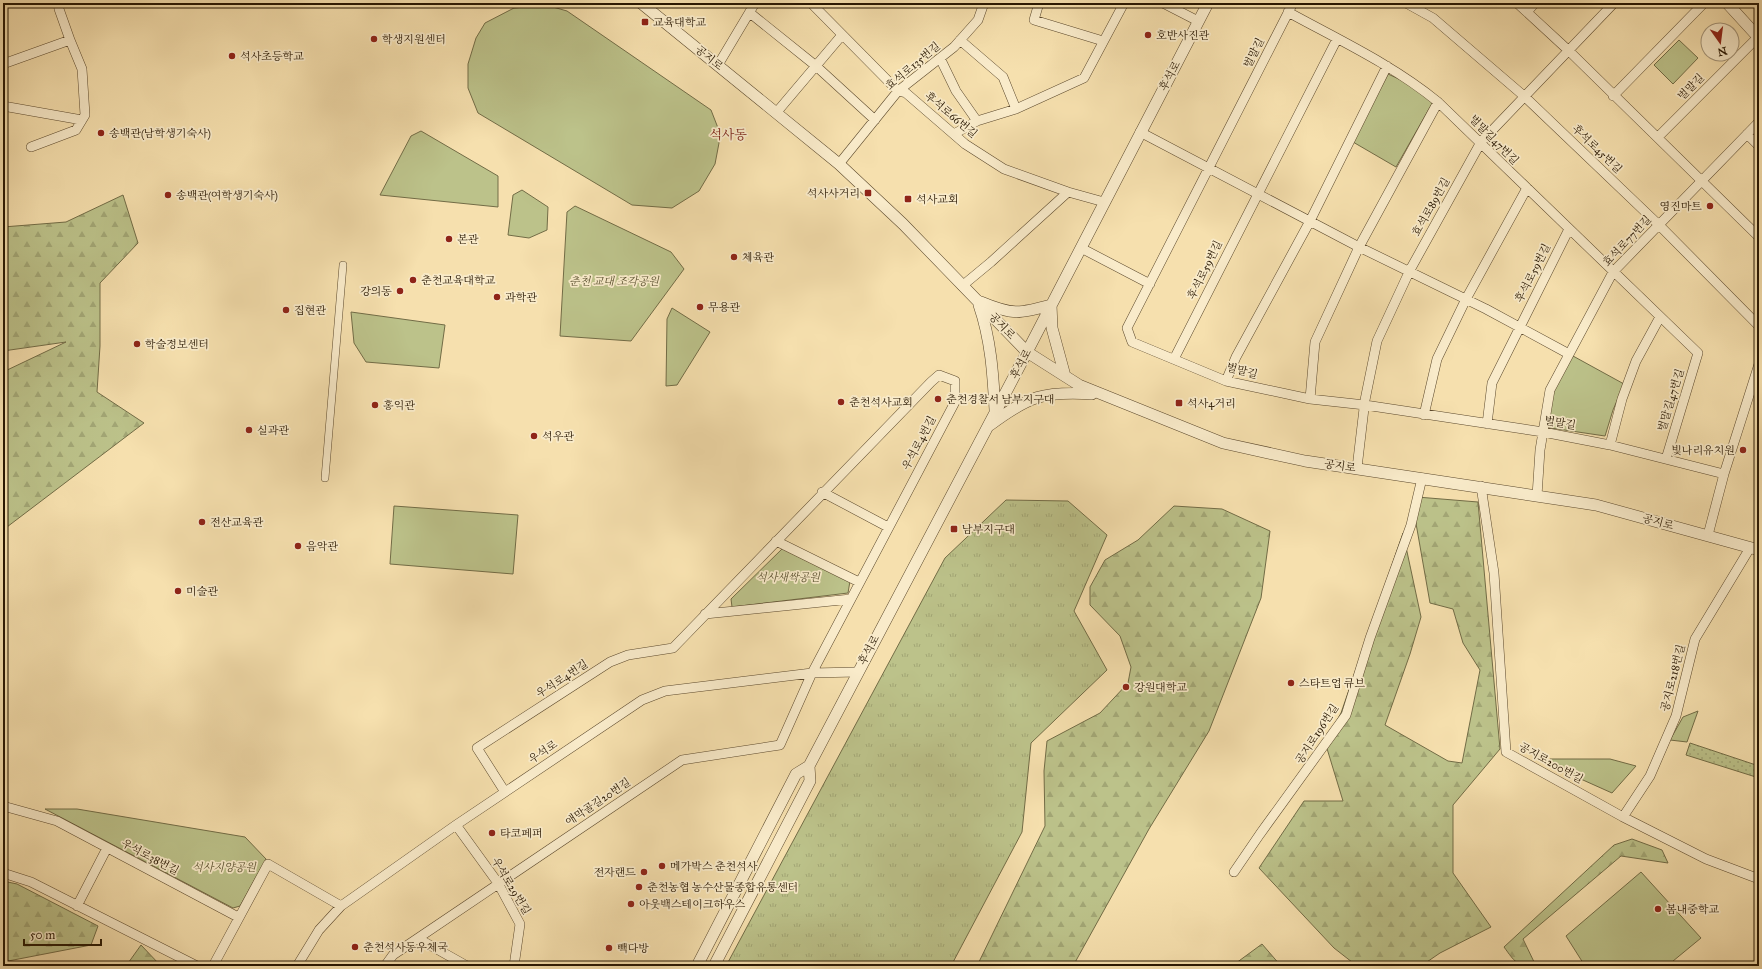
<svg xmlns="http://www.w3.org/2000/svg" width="1762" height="969" font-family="'IM FELL Great Primer','Noto Serif KR',serif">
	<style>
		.grass { fill: url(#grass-tufts); stroke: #726c46 }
		.forest { fill: url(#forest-firs); stroke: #726c46 }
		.park { fill: #bcc28a; stroke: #726c46 }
		.garden { fill: url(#garden-dots); stroke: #726c46 }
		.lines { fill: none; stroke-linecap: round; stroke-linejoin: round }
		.pedestrian-casing { stroke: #5b482c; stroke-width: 8 }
		.minor-casing { stroke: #5b482c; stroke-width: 10 }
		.tertiary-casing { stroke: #5b482c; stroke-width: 12 }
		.pedestrian { stroke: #f9ebca; stroke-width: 7 }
		.minor { stroke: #f9ebca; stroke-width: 9 }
		.tertiary { stroke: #f9ebca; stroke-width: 11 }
		.poi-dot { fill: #8f2418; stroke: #f9ebca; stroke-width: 1.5 }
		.labels { text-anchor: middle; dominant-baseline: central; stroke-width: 3.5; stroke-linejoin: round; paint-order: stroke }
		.poi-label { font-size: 11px; fill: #271601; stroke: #f9ebca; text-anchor: start }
		.street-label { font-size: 11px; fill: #271601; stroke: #f9ebca }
		.park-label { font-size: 11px; font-style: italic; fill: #5b5231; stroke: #f9ebca }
		.quarter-label { font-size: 13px; fill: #7a1f14; stroke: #f9ebca }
	</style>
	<defs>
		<pattern id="grass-tufts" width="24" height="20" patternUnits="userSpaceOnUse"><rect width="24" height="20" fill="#bcc28a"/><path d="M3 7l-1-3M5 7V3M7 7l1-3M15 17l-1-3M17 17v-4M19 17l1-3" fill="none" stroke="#a2a675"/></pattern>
		<pattern id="forest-firs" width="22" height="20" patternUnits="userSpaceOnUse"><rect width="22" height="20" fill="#bcc28a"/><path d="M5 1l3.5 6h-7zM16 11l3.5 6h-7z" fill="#a2a675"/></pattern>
		<pattern id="garden-dots" width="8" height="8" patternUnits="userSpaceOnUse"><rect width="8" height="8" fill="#bcc28a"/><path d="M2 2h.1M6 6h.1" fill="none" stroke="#a2a675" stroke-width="1.8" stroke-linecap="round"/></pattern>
	</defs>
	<rect width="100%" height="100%" fill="#f6e0ae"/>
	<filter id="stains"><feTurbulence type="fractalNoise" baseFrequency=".005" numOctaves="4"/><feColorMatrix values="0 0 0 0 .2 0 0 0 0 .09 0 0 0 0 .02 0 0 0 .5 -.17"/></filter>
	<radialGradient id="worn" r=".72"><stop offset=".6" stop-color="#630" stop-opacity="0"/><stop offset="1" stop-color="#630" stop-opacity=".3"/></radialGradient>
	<!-- grass -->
	<path class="grass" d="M1006,500L1068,501L1107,535L1074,611L1107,670L1031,743L1022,832L951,966H726L945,558Z"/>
	<!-- forest -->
	<path class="forest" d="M123,195L138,243L100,283V346L97,392L144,423L3,530V372L66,342L3,351V227L66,222Z
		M1417,497L1478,502L1500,749L1453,805V873L1491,927L1440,953L1421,966H1357L1334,948L1259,868L1304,801H1343L1325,742L1341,713L1403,533L1421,617L1410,654L1385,725L1448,761L1462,763L1480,670L1463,643L1453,609L1430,603L1414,512Z
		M1174,506L1222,509L1270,531L1261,598L1209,731L1149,829L1073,966H977L1045,826L1044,771L1047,741L1100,713L1128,683L1131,667L1120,636L1090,605V587L1105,560L1138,540Z
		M1632,839L1662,850L1668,863L1621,856L1523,939L1536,966C1516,966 1515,962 1504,947L1614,845Z
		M3,881L17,884L98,926L91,945L3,962Z
		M1262,944L1281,966H1232Z
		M141,945L160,965L161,966H126Z"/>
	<!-- park -->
	<path class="park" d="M546,5L567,11L711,110L718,128L719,143L715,164L699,191L672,208L632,205L478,113L468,88V64L476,38L485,23L514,8Z
		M1679,40L1698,58L1673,84L1654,65Z
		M1388,74L1414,86L1433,102L1396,167L1353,142Z
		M421,131L498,176V207L380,195L411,136Z
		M522,190L548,207L547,230L529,238L508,235L513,195Z
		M575,206L671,252L684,269L631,341L560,336L567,212Z
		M672,308L710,332L677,385L666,386L667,319Z
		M351,312L445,325L439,368L366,362L354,343Z
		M1573,356L1624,384L1613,410L1605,436L1544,427L1555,383Z
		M394,506L518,515L513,574L390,564Z
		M783,548L850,581L848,593L732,607L731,599Z
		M1698,711L1687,742L1670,740L1683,717Z
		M1550,759H1610L1636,766L1612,793L1545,763Z
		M45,809H77L245,837L266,859L240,906L233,908Z
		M1641,872L1701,938L1667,966H1585L1566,936Z"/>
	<!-- garden -->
	<path class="garden" d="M1690,743L1759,766V778L1686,755Z"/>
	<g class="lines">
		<!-- pedestrian casing -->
		<g class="pedestrian-casing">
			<path id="pedestrian" d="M325,478L343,265"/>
		</g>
		<!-- minor casing -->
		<g class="minor-casing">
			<path id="minor" d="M811,3L898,91L906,93L965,144L1004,169L1068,192L1104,202
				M1039,3L1034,20L1103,41
				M1163,3L1198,21
				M1293,3L1127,328L1132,342L1226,381L1310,399L1365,405L1543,432L1610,445L1724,474
				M1406,3L1433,18L1524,96L1659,225L1759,326
				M1517,3L1568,50L1759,237
				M1288,12C1339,40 1393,65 1438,102L1698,353L1666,459
				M1527,12L1535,3
				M750,13L816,66L875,120
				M960,40L1003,77L1016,109
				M940,58L956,91L977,121
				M3,64L70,40L59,9L58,3
				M718,65L755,3
				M1613,96L1704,3
				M3,106L82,120
				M776,113L842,35
				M1140,132L1359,247L1486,309L1569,354
				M954,134L977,121L1016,109L1084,78L1124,3
				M1747,134L1759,146
				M1658,137L1758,37
				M31,147L76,130L85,115L82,69L70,40
				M839,164L898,91L954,47L978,20L984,3
				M1081,248L1150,284
				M962,286L991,262L1068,192
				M1174,359L1337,39
				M1226,381L1236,357L1310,221L1387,66
				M1310,399L1315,342L1359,247L1438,102
				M1424,415L1437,359L1466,299L1527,188
				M1487,424L1492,383L1569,229
				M1610,445L1622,399L1636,361L1660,317
				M1357,468L1365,400L1377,341L1410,270L1481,142L1614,3
				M1481,486L1494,573L1506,752L1623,817L1706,859L1759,879
				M822,492L888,527
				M1537,496L1540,450L1550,390L1613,272L1759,122
				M1708,535L1724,474L1759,364
				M776,541L859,582
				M705,614L851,599
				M3,806L57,821L238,917
				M1623,817L1650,776L1676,716L1695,639L1750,548
				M456,825L498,883L520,924L514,966
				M1234,872L1260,834L1346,715L1370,638L1411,525L1422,478
				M3,873L31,882L197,966
				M77,906L107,848
				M419,939L467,966
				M213,966L268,864L341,906
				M297,966L319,930L341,906L456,825L642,700L665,691L812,673L857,672
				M385,966L393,955L682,760L780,745L812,673L955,402V381L939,375L931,382L673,648L628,655L610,662L477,748L505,792"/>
		</g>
		<!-- tertiary casing -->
		<g class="tertiary-casing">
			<path id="tertiary" d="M641,3L839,164L903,224L1027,352L1079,385L1223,443L1305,461L1596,505L1759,550
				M1727,3L1759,38
				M981,302C1012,315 1019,314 1051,305L1052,328L1065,376
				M979,305C991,340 993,374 995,410
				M990,425C1029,396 1043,391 1092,394
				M697,966L796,774L809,766L1027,352L1208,3
				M714,966L810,781L809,766"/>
		</g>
		<!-- pedestrian -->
		<use href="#pedestrian" class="pedestrian"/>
		<!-- minor -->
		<use href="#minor" class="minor"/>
		<!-- tertiary -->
		<use href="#tertiary" class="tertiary"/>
	</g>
	<!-- markers -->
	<g class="poi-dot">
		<rect x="641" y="18" width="8" height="8" rx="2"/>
		<circle cx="1148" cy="35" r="4"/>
		<circle cx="374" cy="39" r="4"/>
		<circle cx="232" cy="56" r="4"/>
		<circle cx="101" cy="133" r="4"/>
		<rect x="864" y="189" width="8" height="8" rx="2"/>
		<circle cx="168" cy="195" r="4"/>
		<rect x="904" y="195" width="8" height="8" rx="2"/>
		<circle cx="1710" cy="206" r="4"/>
		<circle cx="449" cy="239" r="4"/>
		<circle cx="734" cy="257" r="4"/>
		<circle cx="413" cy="280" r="4"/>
		<circle cx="400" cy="291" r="4"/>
		<circle cx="497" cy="297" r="4"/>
		<circle cx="700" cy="307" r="4"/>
		<circle cx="286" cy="310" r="4"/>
		<circle cx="137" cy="344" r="4"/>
		<circle cx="938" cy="399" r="4"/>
		<circle cx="841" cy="402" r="4"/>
		<rect x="1175" y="399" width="8" height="8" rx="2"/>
		<circle cx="375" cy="405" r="4"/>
		<circle cx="249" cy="430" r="4"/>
		<circle cx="534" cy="436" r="4"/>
		<circle cx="1743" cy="450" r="4"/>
		<circle cx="202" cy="522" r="4"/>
		<rect x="950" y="525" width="8" height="8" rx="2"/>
		<circle cx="298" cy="546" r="4"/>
		<circle cx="178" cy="591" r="4"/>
		<circle cx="1291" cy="683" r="4"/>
		<circle cx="1126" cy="687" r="4"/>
		<circle cx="492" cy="833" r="4"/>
		<circle cx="662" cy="866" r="4"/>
		<circle cx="644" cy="872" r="4"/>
		<circle cx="639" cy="887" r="4"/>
		<circle cx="631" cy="904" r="4"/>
		<circle cx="1658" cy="909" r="4"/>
		<circle cx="355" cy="947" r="4"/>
		<circle cx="609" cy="948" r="4"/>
	</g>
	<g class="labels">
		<!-- poi labels -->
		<g class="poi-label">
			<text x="653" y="22">교육대학교</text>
			<text x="1156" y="35">호반사진관</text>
			<text x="382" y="39">학생지원센터</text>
			<text x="240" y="56">석사초등학교</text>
			<text x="109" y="133">송백관(남학생기숙사)</text>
			<text x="860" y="193" text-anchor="end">석사사거리</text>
			<text x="176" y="195">송백관(여학생기숙사)</text>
			<text x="916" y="199">석사교회</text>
			<text x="1702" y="206" text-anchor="end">영진마트</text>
			<text x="457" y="239">본관</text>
			<text x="742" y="257">체육관</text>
			<text x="421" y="280">춘천교육대학교</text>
			<text x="392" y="291" text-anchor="end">강의동</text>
			<text x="505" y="297">과학관</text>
			<text x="708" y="307">무용관</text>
			<text x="294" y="310">집현관</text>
			<text x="145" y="344">학술정보센터</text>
			<text x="946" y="399">춘천경찰서 남부지구대</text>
			<text x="849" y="402">춘천석사교회</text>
			<text x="1187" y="403">석사4거리</text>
			<text x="383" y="405">홍익관</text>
			<text x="257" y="430">실과관</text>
			<text x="542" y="436">석우관</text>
			<text x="1735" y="450" text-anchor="end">빛나리유치원</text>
			<text x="210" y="522">전산교육관</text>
			<text x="962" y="529">남부지구대</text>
			<text x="306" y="546">음악관</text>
			<text x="186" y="591">미술관</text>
			<text x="1299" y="683">스타트업 큐브</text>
			<text x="1134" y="687">강원대학교</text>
			<text x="500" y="833">타코페퍼</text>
			<text x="670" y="866">메가박스 춘천석사</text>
			<text x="636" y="872" text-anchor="end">전자랜드</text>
			<text x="647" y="887">춘천농협 농수산물종합유통센터</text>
			<text x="639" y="904">아웃백스테이크하우스</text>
			<text x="1666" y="909">봄내중학교</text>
			<text x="363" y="947">춘천석사동우체국</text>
			<text x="617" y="948">빽다방</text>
		</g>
		<!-- street labels -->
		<g class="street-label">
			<text transform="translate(1254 53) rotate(-63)">벌말길</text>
			<text transform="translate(709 58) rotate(39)">공지로</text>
			<text transform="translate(913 66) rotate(-40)">효석로135번길</text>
			<text transform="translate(1170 76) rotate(-62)">후석로</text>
			<text transform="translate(1691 87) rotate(-45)">벌말길</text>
			<text transform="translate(951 115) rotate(40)">후석로66번길</text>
			<text transform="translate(1494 140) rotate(45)">벌말길47번길</text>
			<text transform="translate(1597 149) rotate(44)">후석로45번길</text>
			<text transform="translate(1431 207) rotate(-61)">효석로89번길</text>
			<text transform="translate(1627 241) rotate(-47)">효석로77번길</text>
			<text transform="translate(1205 270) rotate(-64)">후석로59번길</text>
			<text transform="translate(1533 273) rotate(-63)">후석로59번길</text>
			<text transform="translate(1002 326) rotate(46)">공지로</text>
			<text transform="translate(1021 364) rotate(-62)">후석로</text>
			<text transform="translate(1242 371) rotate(15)">벌말길</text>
			<text transform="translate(1671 400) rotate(-73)">벌말길47번길</text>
			<text transform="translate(1560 423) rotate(10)">벌말길</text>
			<text transform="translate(919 443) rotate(-62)">우석로4번길</text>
			<text transform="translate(1340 466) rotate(8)">공지로</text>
			<text transform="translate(1658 522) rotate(15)">공지로</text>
			<text transform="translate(869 650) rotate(-62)">후석로</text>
			<text transform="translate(1673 678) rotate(-76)">공지로218번길</text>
			<text transform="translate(562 679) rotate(-33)">우석로4번길</text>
			<text transform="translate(1317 734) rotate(-57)">공지로196번길</text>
			<text transform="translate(543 752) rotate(-34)">우석로</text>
			<text transform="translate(1551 763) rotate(29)">공지로200번길</text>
			<text transform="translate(598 802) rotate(-34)">애막골길20번길</text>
			<text transform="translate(150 857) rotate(28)">우석로38번길</text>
			<text transform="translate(511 886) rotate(59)">우석로29번길</text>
		</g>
		<!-- park labels -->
		<g class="park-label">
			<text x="614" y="281">춘천 교대 조각공원</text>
			<text x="788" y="577">석사새싹공원</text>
			<text x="224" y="867">석사지양공원</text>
		</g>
		<!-- quarter labels -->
		<g class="quarter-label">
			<text x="728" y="135">석사동</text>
		</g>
	</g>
	<!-- margin -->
	<rect width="1762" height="969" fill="none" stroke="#f6e0ae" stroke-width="16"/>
	<rect x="4" y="4" width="1754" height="961" fill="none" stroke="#271601" stroke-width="2"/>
	<rect x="8" y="8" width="1746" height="953" fill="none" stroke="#271601"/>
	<!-- north arrow -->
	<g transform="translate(1720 42) rotate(166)"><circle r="19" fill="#f9ebca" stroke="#a5967a"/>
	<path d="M0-3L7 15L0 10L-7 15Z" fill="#8f2418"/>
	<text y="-6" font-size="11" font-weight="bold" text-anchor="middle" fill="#271601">N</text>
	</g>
	<!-- scale -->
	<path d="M24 939v6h77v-6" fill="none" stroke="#271601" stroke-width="2"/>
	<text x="30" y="939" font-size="12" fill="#271601" stroke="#f9ebca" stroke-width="3" paint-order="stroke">50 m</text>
	<rect width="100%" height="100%" filter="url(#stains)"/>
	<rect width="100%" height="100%" fill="url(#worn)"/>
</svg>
